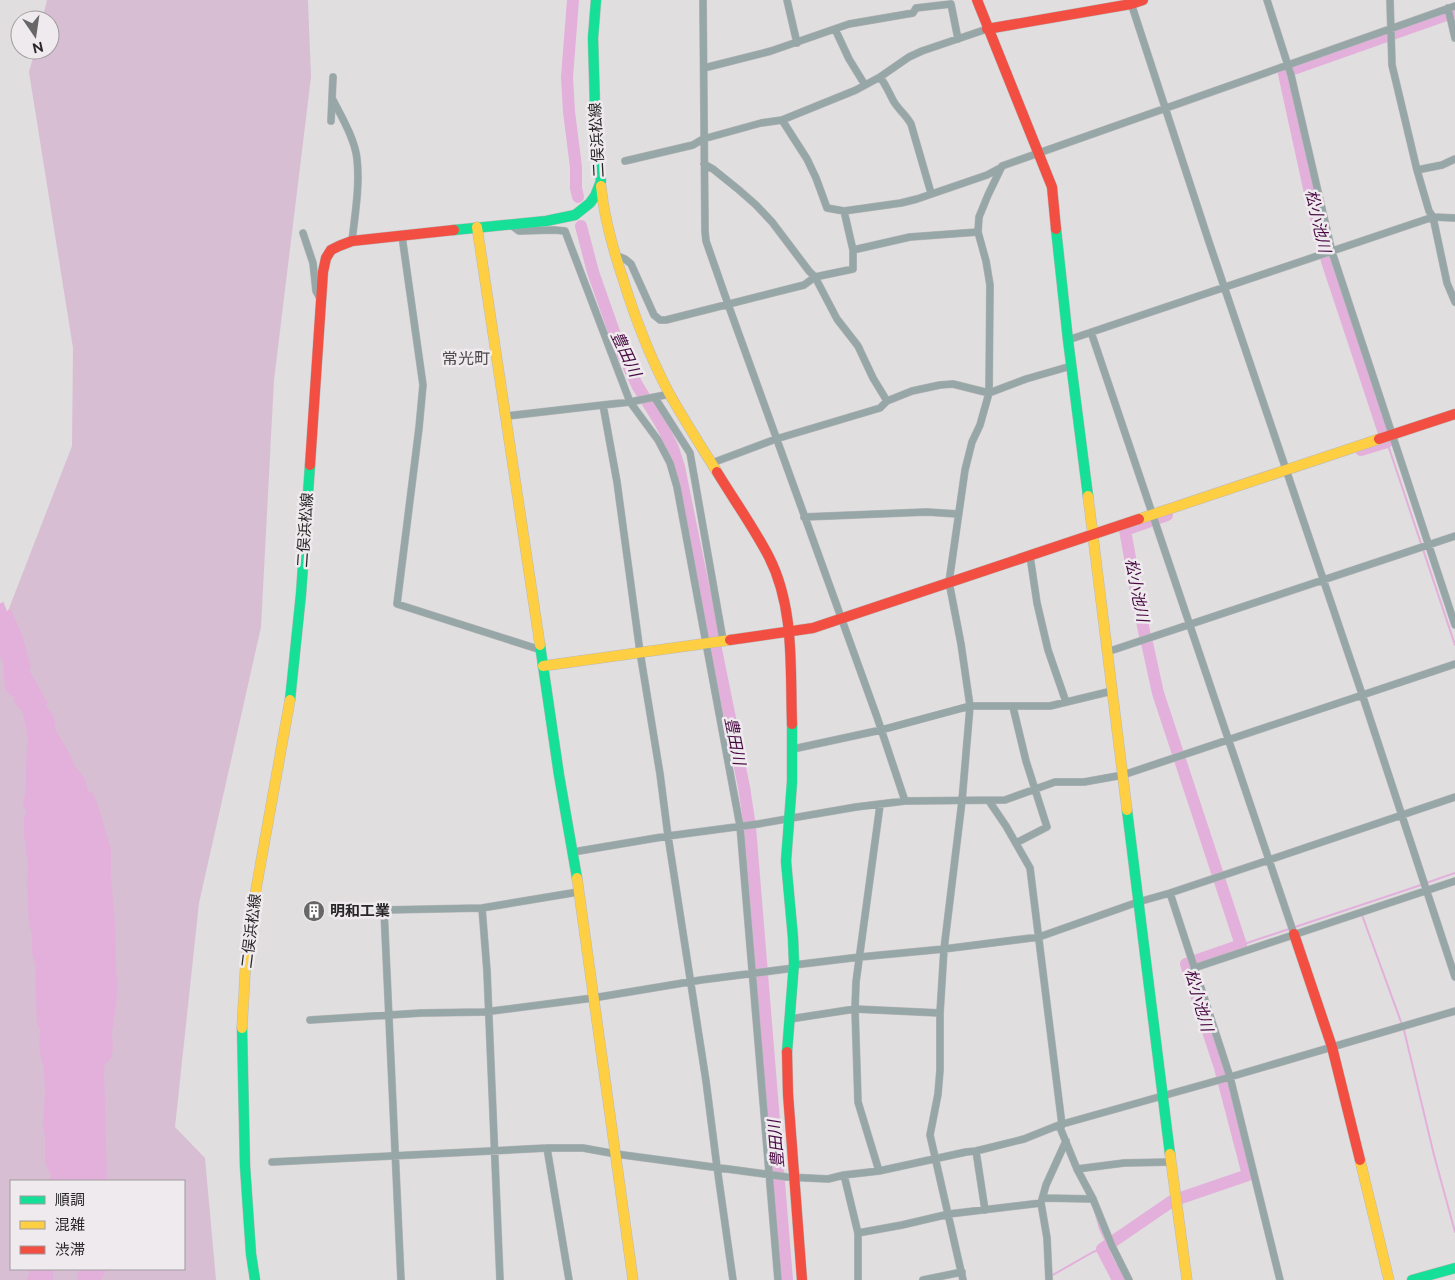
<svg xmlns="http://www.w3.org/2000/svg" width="1455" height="1280" font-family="Raleway,'Noto Sans JP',sans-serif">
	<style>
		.green { fill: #d8bed3; fill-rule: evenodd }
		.water { fill: #e3b0db }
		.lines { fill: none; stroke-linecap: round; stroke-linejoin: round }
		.stream { stroke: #e3b0db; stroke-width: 2 }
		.river { stroke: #e3b0db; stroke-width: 12 }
		.street-casing { stroke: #bbb9ba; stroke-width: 8 }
		.fast-casing { stroke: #bbb9ba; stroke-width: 11 }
		.slow-casing { stroke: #bbb9ba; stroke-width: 11 }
		.jam-casing { stroke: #bbb9ba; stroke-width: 11 }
		.street { stroke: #97a7a8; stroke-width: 7 }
		.fast { stroke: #16e098; stroke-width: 10 }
		.slow { stroke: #ffcf43; stroke-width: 10 }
		.jam { stroke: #f24e42; stroke-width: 10 }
		.labels { text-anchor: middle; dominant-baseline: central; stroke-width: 5; stroke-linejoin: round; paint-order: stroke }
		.street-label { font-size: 15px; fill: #282728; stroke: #eeeaed }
		.poi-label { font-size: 15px; font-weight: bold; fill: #282728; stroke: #eeeaed; text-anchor: start }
		.water-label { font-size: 16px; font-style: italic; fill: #490a44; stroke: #eeeaed }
		.neighbourhood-label { font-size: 16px; fill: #4e4b4d; stroke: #eeeaed }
	</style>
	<rect width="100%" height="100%" fill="#e0dedf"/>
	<!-- green -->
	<path class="green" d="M47,0H308L311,77L274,380L261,627L199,903L175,1127L205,1158L216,1280H0V614L8,611L72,446L73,348L29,72L35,50H50V20H42ZM11,1181H184V1269H11Z"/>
	<!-- water -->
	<path class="water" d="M3,601L7,611L11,609L23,638L31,667L29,670L48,704L45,705L54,716L56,731L67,749L75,766L85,779L88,791L92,792L96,800L111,849V876L115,924L116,974L118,977L116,1006L112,1032L113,1048L111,1058L104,1066L107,1181H49L51,1176L45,1163V1136L43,1126L45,1093L44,1069L39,1048L40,1030L37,1024L35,975C38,966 33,961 32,952C32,947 32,942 32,937C30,927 28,917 28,906C28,897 27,888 27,879C27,875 28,871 28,867C27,852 20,824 26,811L23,806L26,787V765L28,736L22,711L18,707L13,700L14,696H11L5,689L3,661L0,657V603H2Z
		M28,1269H53V1280H27L29,1274Z
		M79,1269H112L106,1270L101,1280H77Z"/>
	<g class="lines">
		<!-- stream -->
		<path class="stream" d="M1387,442L1455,645
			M1426,883L1455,873
			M1362,915L1404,1030L1434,1155L1455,1232
			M1241,945L1421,885
			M1096,1215L1100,1229L1109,1247
			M1117,1265L1124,1280
			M1051,1276L1093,1252L1102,1249"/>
		<!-- river -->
		<path class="river" d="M573,0L567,77L569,112L576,167V188L578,197
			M581,226L593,272L619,346L637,385L661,424L673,448L679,467L744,787L750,827L787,1280
			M1361,450L1387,442L1327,261L1312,202L1284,74L1286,72L1296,68L1455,12
			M1145,636L1136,591L1125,530L1167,515
			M1118,1280L1102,1249L1172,1201L1248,1175L1220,1068L1186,964L1241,945L1158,693L1147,643"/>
		<!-- street casing -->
		<g class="street-casing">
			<path id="street" d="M703,0L705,231L706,241L728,304L877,717L905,801
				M787,0L797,43
				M1130,0L1209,242L1362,694L1455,977
				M1267,0L1291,75L1332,252L1455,625
				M1390,0L1392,65L1417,170L1429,211L1433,217L1447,283L1455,302
				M1448,8L1455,38
				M835,29L849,59L865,85
				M704,68L771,51L849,24L913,13L916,8L951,4L958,39
				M880,77C886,85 889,93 894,102C899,110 906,115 911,124L931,193
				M332,98C341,116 355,139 357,159C360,186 355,214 352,241
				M782,120L807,159L816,178L827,208L844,211L901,203L917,199L987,175L1002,167
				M331,121L333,77
				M625,161L693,145L703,139L761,123L782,120L856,90L880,77L909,57L922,51L987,29
				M1417,170L1442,165L1455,159
				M844,211L853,250V269L815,277L837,319L858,346L873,378L887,401L912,391L940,385L953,384L989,393L1026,379L1071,366
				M511,225L519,231L554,230L565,231L630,402L658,440L670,463L677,487L740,826L778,1280
				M303,233L313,263L316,291L321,300
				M402,236L423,385L419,428L397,604L541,650
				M853,250L910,237L978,232
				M615,255L625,259L631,264L654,315L660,320H666L804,285L815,277L809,271L772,222L756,205L739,190L713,169L704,164
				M1091,332L1269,860L1455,797
				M1068,340L1433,217L1455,218
				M655,398L690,453L723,640
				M603,405L630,402L670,394
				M507,416L603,405L617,482L640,652L660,774L668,836L706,1081L717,1167L733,1280
				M712,463L776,439L880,408L887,401
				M804,517L927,512L958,514
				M1030,556L1037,603L1048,650L1066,702
				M1107,652L1455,536
				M1013,707L1026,761L1047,827L1016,843
				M793,749L881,730L970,706H1050L1112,691
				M989,801L1006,826L1030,868L1062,1125
				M573,852L668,836L758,824L856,807L905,801L1005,800L1055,782H1084L1123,775L1455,664
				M1170,893L1269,860L1294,934
				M482,908L487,971L500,1280
				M794,965L860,957L944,949L1039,937L1138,902L1170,893L1230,1077L1280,1280
				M1194,968L1455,881
				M790,1019L855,1009L940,1013
				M310,1020L421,1013L484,1012L593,998L701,980L794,968
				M1059,1125L1077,1169L1093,1199L1112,1246L1129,1280
				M547,1148L569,1280
				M976,1151L985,1210
				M272,1162L547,1148H583L616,1154L787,1177L828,1179L844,1175L879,1171L966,1152L976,1151L1024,1139L1059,1125L1230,1077L1455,1011
				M1077,1169L1124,1163L1171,1162
				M879,1171L858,1102L855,1009L856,982L880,805
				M844,1175L858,1233V1280
				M1043,1198L1093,1199
				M858,1233L902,1225L949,1214L1041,1203
				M401,1280L384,910L482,908L578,892
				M923,1280L962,1272
				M963,1280L930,1135L938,1094L940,1070V1013L944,949L962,801L970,706L961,644L949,582L965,470L972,442L980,425L989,393L990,285L986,261L978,232L979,217L988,195L1002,166L1455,6
				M1049,1280L1047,1238L1041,1203L1046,1185L1066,1141"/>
		</g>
		<!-- fast casing -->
		<g class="fast-casing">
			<path id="fast" d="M1056,229L1068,340L1088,496
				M454,230L546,221L575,215L590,203L595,196L601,181L595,108L593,38L596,0
				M540,645L559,775L577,878
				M290,700L301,594L310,465
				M1127,810L1170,1154
				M242,1028L245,1166L251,1254L255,1280
				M787,1052L794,963L793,938L786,861L792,782V724
				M1412,1280L1455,1268"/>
		</g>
		<!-- slow casing -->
		<g class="slow-casing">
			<path id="slow" d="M601,186C604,218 613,249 623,279C635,318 650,357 669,393C684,420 701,446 717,472
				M477,227L540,645
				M1088,496L1127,810
				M1139,519L1379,439
				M543,666L730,640
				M577,878L633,1280
				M242,1028L246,957L253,906L290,700
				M1170,1154L1187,1280
				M1360,1160L1389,1280"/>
		</g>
		<!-- jam casing -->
		<g class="jam-casing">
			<path id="jam" d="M977,0L1052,187L1056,229
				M987,29L1131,4L1143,0
				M1379,439L1455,414
				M310,465L323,272L326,258L331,250L339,246L352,241L454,230
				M717,472C734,500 754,528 769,557C795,608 790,669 792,724
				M730,640L813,628L1139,519
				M1294,934L1332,1047L1360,1160
				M787,1052L788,1094L802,1280"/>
		</g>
		<!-- street -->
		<use href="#street" class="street"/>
		<!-- fast -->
		<use href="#fast" class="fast"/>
		<!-- slow -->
		<use href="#slow" class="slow"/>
		<!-- jam -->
		<use href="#jam" class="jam"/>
	</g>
	<!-- icons -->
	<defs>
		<g id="building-disc" transform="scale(1.125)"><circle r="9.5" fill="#686768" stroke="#eeeaed"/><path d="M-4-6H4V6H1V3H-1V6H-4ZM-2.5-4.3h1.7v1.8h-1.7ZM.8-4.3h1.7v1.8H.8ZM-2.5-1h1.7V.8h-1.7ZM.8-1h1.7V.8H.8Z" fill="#fff"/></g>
	</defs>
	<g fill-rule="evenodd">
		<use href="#building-disc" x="314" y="911"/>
	</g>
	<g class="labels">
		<!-- street labels -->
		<g class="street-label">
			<text transform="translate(597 140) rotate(-93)">二俣浜松線</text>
			<text transform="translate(305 530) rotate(-86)">二俣浜松線</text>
			<text transform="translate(251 931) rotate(-83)">二俣浜松線</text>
		</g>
		<!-- poi labels -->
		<g class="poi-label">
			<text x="330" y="911">明和工業</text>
		</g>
		<!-- water labels -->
		<g class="water-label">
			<text transform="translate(1318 221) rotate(77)">松小池川</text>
			<text transform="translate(626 354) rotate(65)">豊田川</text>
			<text transform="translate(1137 590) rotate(79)">松小池川</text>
			<text transform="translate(735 741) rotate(79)">豊田川</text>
			<text transform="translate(1199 1000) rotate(74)">松小池川</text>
			<text transform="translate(776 1144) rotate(-95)">豊田川</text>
		</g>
		<!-- neighbourhood labels -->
		<g class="neighbourhood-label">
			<text x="466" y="358">常光町</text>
		</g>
	</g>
	<!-- legend -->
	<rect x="10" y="1180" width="175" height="90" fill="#eeeaed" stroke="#9f9c9e"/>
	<rect x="20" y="1196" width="25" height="8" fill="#16e098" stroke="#9f9c9e"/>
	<text x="55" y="1205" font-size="15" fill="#282728">順調</text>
	<rect x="20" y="1221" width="25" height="8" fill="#ffcf43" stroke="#9f9c9e"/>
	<text x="55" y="1230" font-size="15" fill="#282728">混雑</text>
	<rect x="20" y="1246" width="25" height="8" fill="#f24e42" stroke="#9f9c9e"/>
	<text x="55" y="1255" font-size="15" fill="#282728">渋滞</text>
	<!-- north arrow -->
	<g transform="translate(35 35) rotate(167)"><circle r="24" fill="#eeeaed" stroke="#9f9c9e"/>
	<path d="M0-4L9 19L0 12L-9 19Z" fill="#686768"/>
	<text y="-8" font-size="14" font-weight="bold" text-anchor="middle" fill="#282728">N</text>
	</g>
</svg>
